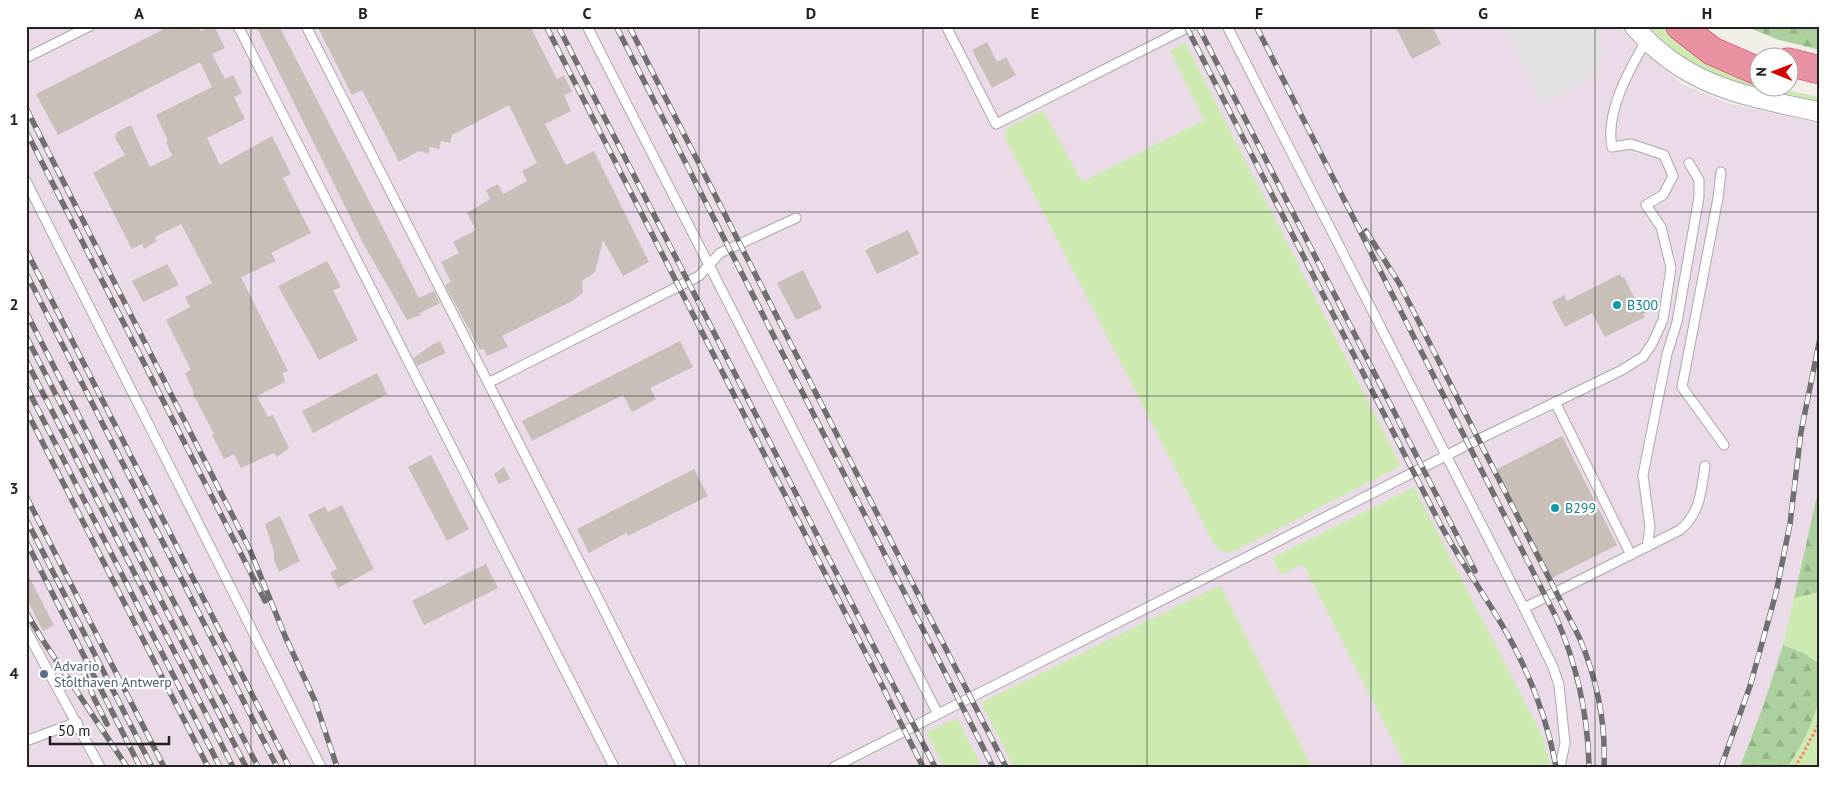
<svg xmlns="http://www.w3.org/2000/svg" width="1846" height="793" font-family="'PT Sans',sans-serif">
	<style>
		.industrial { fill: #ebdbe8 }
		.grass { fill: #cdebb0 }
		.forest { fill: url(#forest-firs) }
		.parking { fill: #e2e2e2 }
		.building { fill: #c7bfb8 }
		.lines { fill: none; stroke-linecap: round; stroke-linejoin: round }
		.service-casing { stroke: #a9a9a9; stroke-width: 11 }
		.minor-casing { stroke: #a9a9a9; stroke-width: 21 }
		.motorway-casing { stroke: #dc2a67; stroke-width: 29 }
		.path { stroke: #fa8072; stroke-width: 3; stroke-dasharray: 2.5 2.5; stroke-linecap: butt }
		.service { stroke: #fff; stroke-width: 9 }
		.minor { stroke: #fff; stroke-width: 19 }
		.motorway { stroke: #e892a2; stroke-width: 28 }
		.rail-casing { stroke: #707070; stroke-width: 5.5 }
		.rail { stroke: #fff; stroke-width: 4; stroke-dasharray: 11; stroke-linecap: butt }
		.grid { fill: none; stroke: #222; stroke-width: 1; stroke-opacity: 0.55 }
		.culture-dot { fill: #0f9aa8; stroke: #fff; stroke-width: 2 }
		.service-dot { fill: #5c6f8a; stroke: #fff; stroke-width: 2 }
		.labels { text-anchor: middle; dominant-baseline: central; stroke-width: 4.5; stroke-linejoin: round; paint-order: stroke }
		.culture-label { font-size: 14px; fill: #0d838f; stroke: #fff; text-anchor: start }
		.service-label { font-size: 14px; fill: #4e5e75; stroke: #fff; text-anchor: start }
		.neatline { fill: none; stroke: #222; stroke-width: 2 }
		.grid-label { font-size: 16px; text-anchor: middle; font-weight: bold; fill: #222 }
	</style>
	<defs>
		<pattern id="forest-firs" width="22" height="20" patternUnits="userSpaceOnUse" patternTransform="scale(1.25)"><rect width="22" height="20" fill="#add19e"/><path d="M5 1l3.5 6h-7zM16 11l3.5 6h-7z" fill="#95b388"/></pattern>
	</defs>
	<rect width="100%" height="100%" fill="#f2efe9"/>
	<!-- industrial -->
	<path class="industrial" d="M26,26H1619L1641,50L1682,84L1730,104L1820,123V482L1783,645L1762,709L1740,767H26Z"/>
	<!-- grass -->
	<path class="grass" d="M1648,26H1665L1673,34L1758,82V88H1777L1820,97V101C1773,92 1728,84 1687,59C1673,50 1660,37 1648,26Z
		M1185,42L1401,466L1230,553L1222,552L1214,544L1005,138L1006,131L1011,126L1043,110L1082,182L1204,120L1170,51Z
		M1414,487L1542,735L1550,763L1548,767H1406L1303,564L1281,575L1272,558Z
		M1220,585L1312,767H1014L981,703Z
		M1820,592V681L1818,663L1804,653L1783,645L1794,598Z
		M1820,693V767H1787C1804,746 1812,718 1820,693Z
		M957,718L982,767H944L926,732Z"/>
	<!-- forest -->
	<path class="forest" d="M1745,26H1820V50L1776,39Z
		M1820,482V592L1794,598Z
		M1783,645L1804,653L1818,663C1819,672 1820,682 1820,691C1818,713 1801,750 1787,767H1740L1762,709Z"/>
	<!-- parking -->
	<path class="parking" d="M1504,26H1595L1606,55L1597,60L1602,74L1542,104Z"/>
	<!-- building -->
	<path class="building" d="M170,26H198L201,31L214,26L225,48L212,54L225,79L233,75L242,93L234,97L245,119L207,138L220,165L272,136L291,174L283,178L311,233L271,253L276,261L241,277L288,371L283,373L285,382L257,396L268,417L273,415L289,448L277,457L274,453L241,468L234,454L224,459L212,435L214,434L193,394L194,393L185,373L191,370L166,320L190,307L185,297L212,283L181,224L155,237L157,241L144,249L142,244L132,249L93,173L125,155L115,138L117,132L131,125L150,167L172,156L166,142L168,141L156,115L212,87L200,62L58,135L36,94Z
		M256,26H279L419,298L434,291L440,303L420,313L421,315L407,320L363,243Z
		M317,26H530L557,79L564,76L572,92L564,95L571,111L545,124L566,165L594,151L649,262L623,276L603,240L595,272L582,281L583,292L580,295L572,301L502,336L508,347L487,356L484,349L480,350L445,285L451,282L441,262L459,253L453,242L476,230L467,213L490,199L486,190L498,184L503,194L527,181L522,171L537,163L509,105L452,135L450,143L441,141L439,149L430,147L429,154L419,151L399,162L362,90L352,95Z
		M1395,26H1432L1441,44L1412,59Z
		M987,42L997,62L1006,57L1016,75L992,88L972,50Z
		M908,230L919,254L877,274L865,250Z
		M327,261L341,287L333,290L358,340L319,360L278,286Z
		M167,264L179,285L143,302L132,281Z
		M803,270L822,308L796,320L777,283Z
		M1620,274L1622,278L1624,277L1636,301L1640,300L1647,313L1643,314L1645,317L1605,337L1592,313L1565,327L1552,302L1564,295L1567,301Z
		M440,341L446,353L417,366L413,358L435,343V344Z
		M680,341L693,367L650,388L656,399L632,412L623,395L532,441L522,421Z
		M377,373L387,394L313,433L302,411Z
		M1562,436L1617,545L1548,580L1493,471Z
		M431,455L469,529L447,541L408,467Z
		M504,467L510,479L499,484L494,474Z
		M694,469L708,496L628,536L626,533L589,553L577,529Z
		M342,505L374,569L338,588L330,573L337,569L308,515L325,506L328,512Z
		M280,516L300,561L279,572L274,560V552L265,524Z
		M486,564L498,588L424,625L412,601Z
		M26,571L54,625L43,631L26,597Z"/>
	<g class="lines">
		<!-- service casing -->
		<g class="service-casing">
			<path id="service" d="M238,26L614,767
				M306,26L601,604L682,767
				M587,26L938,714
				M946,26L996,124L1191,26
				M1227,26L1524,608
				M26,58L90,26
				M1721,172L1718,198L1682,387L1724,445
				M26,181L321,767
				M488,383L699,276L720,253L796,218
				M1555,402L1631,555
				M1647,547L1650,527L1643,475L1667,354L1677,322L1699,197V180L1689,163
				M26,630L100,767
				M26,741L77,722
				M834,767L1469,444L1620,371L1643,357L1652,344L1663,320L1671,268L1661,227L1646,205L1663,195L1673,176L1664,155L1631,144L1612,147C1605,113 1629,70 1646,41
				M1560,767L1565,743L1559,685L1553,667L1524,608L1680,530C1701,512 1701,491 1705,466"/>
		</g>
		<!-- minor casing -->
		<g class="minor-casing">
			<path id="minor" d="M1634,26C1685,87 1746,96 1820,112"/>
		</g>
		<!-- motorway casing -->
		<g class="motorway-casing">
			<path id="motorway" d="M1680,26L1712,51L1758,71
				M1788,62L1820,70"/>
		</g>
		<!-- path -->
		<path class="path" d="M1795,767L1804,752L1820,721"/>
		<!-- service -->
		<use href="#service" class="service"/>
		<!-- minor -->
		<use href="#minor" class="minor"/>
		<!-- motorway -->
		<use href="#motorway" class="motorway"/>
		<!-- rail casing -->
		<g class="rail-casing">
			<path id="rail" d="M546,26L887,695
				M558,26L935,767
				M616,26L993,767
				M629,26L1006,767
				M1186,26L1437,518C1456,555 1481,589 1502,625C1528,669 1547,717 1556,767
				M1198,26L1475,571
				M1256,26L1556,617C1577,665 1588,714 1589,767
				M26,108L250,550L285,636L315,701L337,767
				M26,131L265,601
				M1366,231L1399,283L1580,639C1597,680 1606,722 1604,767
				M26,250L289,767
				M26,273L277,767
				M26,312L258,767
				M26,336L246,767
				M26,360L233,767
				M26,386L220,767
				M26,410L208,767
				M26,496L164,767
				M26,519L152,767
				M26,541L140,767
				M26,612L42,639L127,767
				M81,665L94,698L107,724
				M884,690L923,767
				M1721,767L1750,686L1776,593L1790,524L1801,432L1820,338"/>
		</g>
		<!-- rail -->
		<use href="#rail" class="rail"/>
	</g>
	<!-- grid -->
	<path class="grid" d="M251,26V767M475,26V767M699,26V767M923,26V767M1147,26V767M1371,26V767M1595,26V767M26,212H1820M26,396H1820M26,581H1820"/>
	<!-- markers -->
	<g class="culture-dot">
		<circle cx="1617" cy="305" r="5"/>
		<circle cx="1555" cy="508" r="5"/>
	</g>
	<circle class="service-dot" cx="44" cy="674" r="5"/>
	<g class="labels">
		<!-- culture labels -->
		<g class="culture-label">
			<text x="1627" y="305">B300</text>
			<text x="1565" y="508">B299</text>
		</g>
		<!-- service labels -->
		<g class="service-label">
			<text x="54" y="666">Advario<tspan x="54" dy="16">Stolthaven Antwerp</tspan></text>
		</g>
	</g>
	<!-- border -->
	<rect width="1846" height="793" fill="none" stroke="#ffffff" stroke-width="55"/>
	<!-- north arrow -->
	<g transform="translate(1774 72) rotate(271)"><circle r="24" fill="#ffffff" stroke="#a7a7a7"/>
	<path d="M0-4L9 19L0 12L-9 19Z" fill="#d40000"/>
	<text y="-8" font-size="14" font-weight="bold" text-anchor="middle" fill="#222222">N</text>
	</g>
	<!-- scale -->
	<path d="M50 736v8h119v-8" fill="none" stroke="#222222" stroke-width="2.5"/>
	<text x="58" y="736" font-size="15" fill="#222222" stroke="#ffffff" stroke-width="4" paint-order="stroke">50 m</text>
	<rect x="28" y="28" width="1790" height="738" class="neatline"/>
	<g class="grid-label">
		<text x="139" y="19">A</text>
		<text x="363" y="19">B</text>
		<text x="587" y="19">C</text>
		<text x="811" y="19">D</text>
		<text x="1035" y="19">E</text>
		<text x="1259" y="19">F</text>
		<text x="1483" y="19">G</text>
		<text x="1707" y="19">H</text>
		<text x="14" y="125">1</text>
		<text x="14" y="310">2</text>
		<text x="14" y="494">3</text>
		<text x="14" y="679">4</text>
	</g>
</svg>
